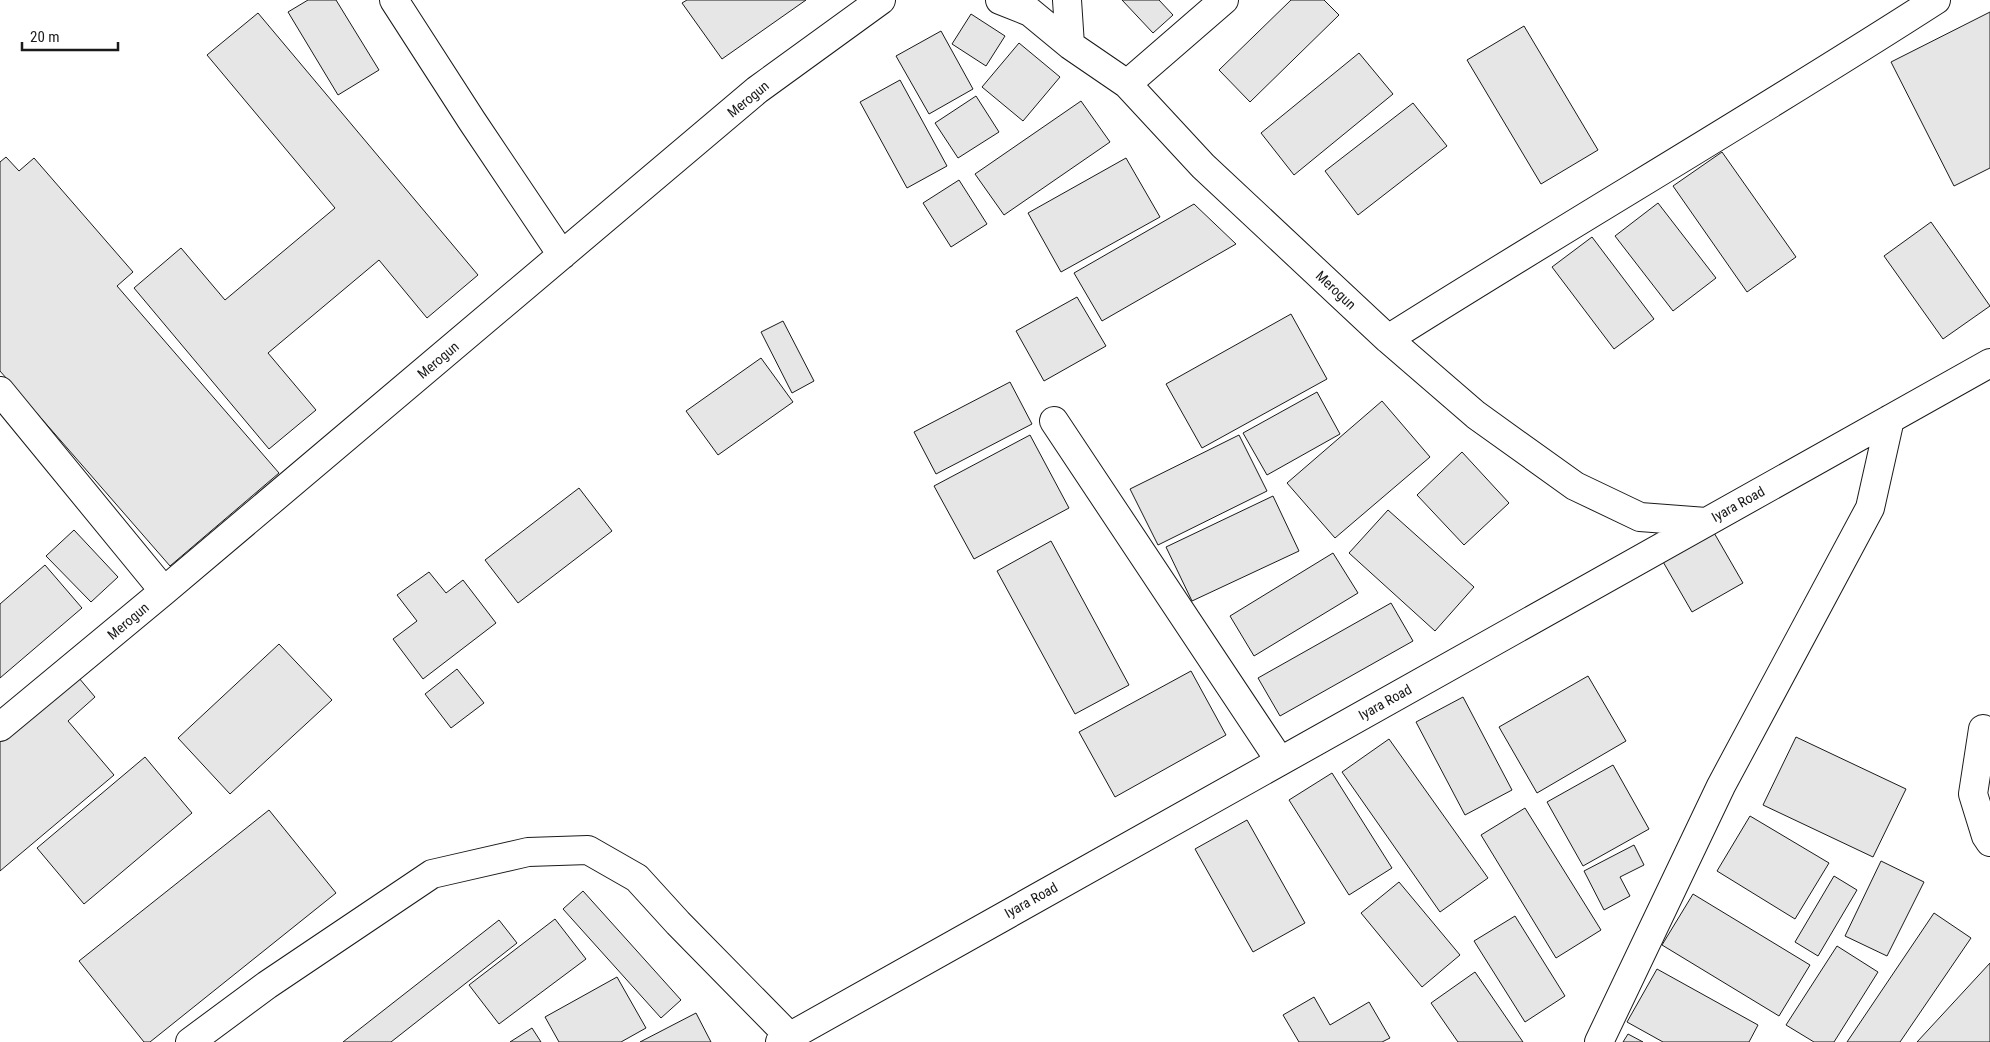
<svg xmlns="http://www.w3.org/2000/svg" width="1990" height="1042" font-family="'Roboto Condensed',sans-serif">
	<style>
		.building { fill: #e6e6e6; stroke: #1a1a1a }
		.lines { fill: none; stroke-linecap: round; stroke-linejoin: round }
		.street-casing { stroke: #1a1a1a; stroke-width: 30 }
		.street { stroke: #fff; stroke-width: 28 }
		.labels { text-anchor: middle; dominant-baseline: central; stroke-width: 4; stroke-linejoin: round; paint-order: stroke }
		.street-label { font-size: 14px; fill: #1a1a1a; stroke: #fff }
	</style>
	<rect width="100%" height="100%" fill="#fff"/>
	<!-- building -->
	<path class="building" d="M308,0H336L379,70L338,95L288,12Z
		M687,0H806L722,59L682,3Z
		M1122,0H1159L1173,15L1153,33Z
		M1291,0H1324L1339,15L1250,102L1219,70Z
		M1990,12V168L1954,186L1891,62Z
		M258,13L478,275L427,318L379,260L268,353L316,410L269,449L134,288L181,248L225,300L335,208L207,55Z
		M971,14L1005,36L986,66L952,44Z
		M1524,26L1598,150L1541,184L1467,60Z
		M941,31L973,89L929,114L896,56Z
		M1019,43L1060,77L1023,121L982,87Z
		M1359,53L1393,94L1294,175L1261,133Z
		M900,80L947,166L907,188L860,102Z
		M976,96L999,132L958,158L935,123Z
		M1081,101L1110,142L1004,215L975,174Z
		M1413,103L1447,146L1358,215L1325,171Z
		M1722,152L1796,257L1747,292L1673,186Z
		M6,157L19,171L34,158L133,272L117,286L279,473L170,566L0,371V162Z
		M1126,158L1160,217L1061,272L1028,213Z
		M959,180L987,224L951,247L923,203Z
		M1658,203L1716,278L1673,311L1615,236Z
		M1194,204L1236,244L1102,321L1074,273Z
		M1931,222L1990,306L1943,339L1884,256Z
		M1592,237L1654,319L1614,349L1552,267Z
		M1077,297L1106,346L1044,381L1016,331Z
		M1291,314L1327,379L1202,448L1166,384Z
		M783,321L814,381L792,393L761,332Z
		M761,358L793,402L718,455L686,411Z
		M1010,382L1032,424L936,474L914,432Z
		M1317,392L1340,434L1267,475L1243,433Z
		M1382,401L1430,457L1335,538L1287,483Z
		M1030,435L1069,508L974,559L934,486Z
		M1239,435L1267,491L1158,545L1130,489Z
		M1462,452L1509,503L1464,545L1417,495Z
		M579,488L612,531L518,603L485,560Z
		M1273,496L1299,551L1192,601L1166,547Z
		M1388,510L1474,587L1435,631L1349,553Z
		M74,530L118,577L91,602L46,556Z
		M1713,531L1743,583L1692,612L1662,560Z
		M1051,541L1129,685L1075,714L997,571Z
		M1333,553L1358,593L1254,656L1230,616Z
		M45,565L82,608L0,678V604Z
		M429,572L446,593L463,580L496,623L423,679L393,639L417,621L397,595Z
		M1391,603L1413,641L1280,716L1258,678Z
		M279,644L332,700L230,794L178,738Z
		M457,669L484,703L451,728L425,694Z
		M73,671L95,697L68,721L114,775L0,871V732Z
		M1191,671L1226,735L1115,797L1079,732Z
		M1588,676L1626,741L1537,793L1499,727Z
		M1463,697L1512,790L1465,815L1416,722Z
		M1796,737L1906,789L1873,857L1763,805Z
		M1389,739L1488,878L1440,912L1342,772Z
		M145,757L192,813L84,904L37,848Z
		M1613,765L1649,829L1583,866L1547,802Z
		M1332,773L1392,868L1349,895L1289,800Z
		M1525,808L1601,930L1556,958L1481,835Z
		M269,810L336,893L150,1042H144L79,961Z
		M1750,816L1829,863L1795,919L1717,871Z
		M1247,820L1305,923L1253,952L1195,849Z
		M1634,845L1644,865L1620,877L1630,896L1604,910L1584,871Z
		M1881,861L1924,882L1887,956L1845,936Z
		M1834,876L1857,890L1818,956L1795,942Z
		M1399,882L1460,955L1422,987L1361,913Z
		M583,891L681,1000L661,1018L563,909Z
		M1693,894L1810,965L1779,1016L1662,945Z
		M1934,913L1971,938L1900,1042H1847Z
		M1515,916L1565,996L1525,1022L1474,941Z
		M555,919L586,959L499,1024L469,985Z
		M499,920L517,943L391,1042H343Z
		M1837,946L1878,972L1834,1042H1814L1786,1025Z
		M1990,963V1042H1917Z
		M1657,969L1758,1025L1749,1042H1663L1627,1022Z
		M1475,972L1523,1042H1458L1431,1003Z
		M617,977L646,1028L621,1042H559L545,1017Z
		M1314,997L1330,1025L1369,1002L1390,1038L1382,1042H1299L1283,1015Z
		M696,1013L711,1042H640Z
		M532,1028L541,1042H510Z
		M1628,1034L1643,1042H1623Z"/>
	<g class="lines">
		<!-- street casing -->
		<g class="street-casing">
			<path id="street" d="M394,0L472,121L562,255
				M1000,0L1030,12L1070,45L1127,84L1203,166L1388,339L1476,415L1575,486L1640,517L1706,522
				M1067,0L1070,45
				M1127,84L1224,0
				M1388,339C1570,224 1756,116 1936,0
				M0,391L164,591
				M1054,421L1280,761
				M0,727L164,591L757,90L881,0
				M1983,729L1973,794L1986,836L1990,842
				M190,1042L267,985L432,874L528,852L588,850L637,878L678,923L790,1037L792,1042
				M780,1042L1990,363
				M1599,1042L1721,786L1870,508L1890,419"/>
		</g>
		<!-- street -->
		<use href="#street" class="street"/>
	</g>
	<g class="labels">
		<!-- street labels -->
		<g class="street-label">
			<text transform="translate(748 99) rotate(-39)">Merogun</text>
			<text transform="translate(1336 290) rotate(43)">Merogun</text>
			<text transform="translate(438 360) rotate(-40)">Merogun</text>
			<text transform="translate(1738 504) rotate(-29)">Iyara Road</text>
			<text transform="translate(128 621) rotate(-40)">Merogun</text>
			<text transform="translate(1385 702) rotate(-29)">Iyara Road</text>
			<text transform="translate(1031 900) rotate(-29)">Iyara Road</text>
		</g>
	</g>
	<!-- scale -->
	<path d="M22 42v8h96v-8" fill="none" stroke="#1a1a1a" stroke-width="2.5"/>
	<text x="30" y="42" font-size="15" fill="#1a1a1a" stroke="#ffffff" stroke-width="4" paint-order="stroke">20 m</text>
</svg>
